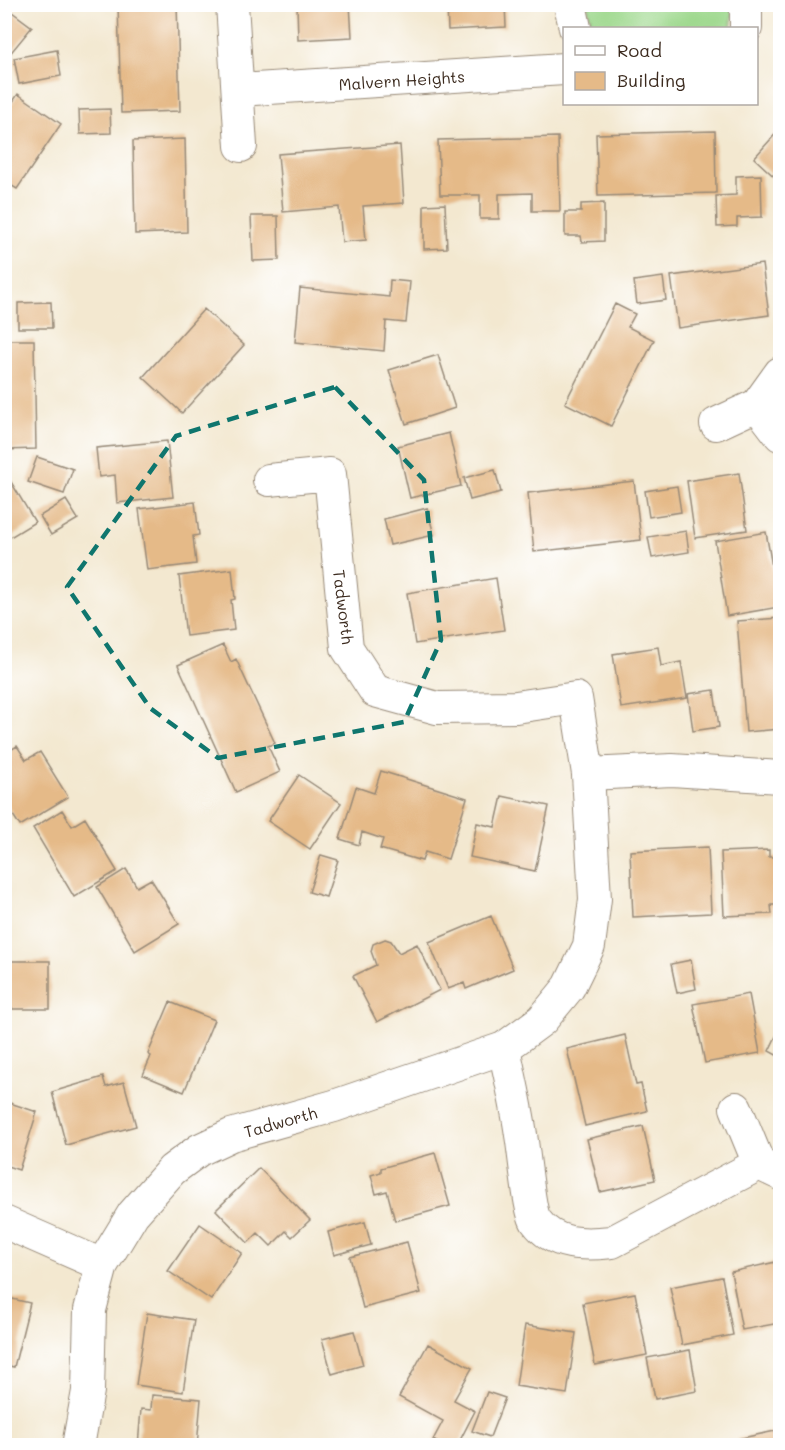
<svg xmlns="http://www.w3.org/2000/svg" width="785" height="1450" font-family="Mali,sans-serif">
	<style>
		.green { fill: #9dd88c; stroke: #6c8155; stroke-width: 1.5 }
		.building { fill: #e5ba88 }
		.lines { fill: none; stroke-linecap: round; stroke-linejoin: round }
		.minor-casing { stroke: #978977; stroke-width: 34 }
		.minor { stroke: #fff; stroke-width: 32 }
		.marked { fill: none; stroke: #0f766e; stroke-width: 4.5; stroke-dasharray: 12 8; stroke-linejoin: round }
		.labels { text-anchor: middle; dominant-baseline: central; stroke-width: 5; stroke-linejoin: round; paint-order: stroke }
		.street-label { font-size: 16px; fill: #3b2a1e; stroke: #fff }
	</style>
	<rect width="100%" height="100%" fill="#fff"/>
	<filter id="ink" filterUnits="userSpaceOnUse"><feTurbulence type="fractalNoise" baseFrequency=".0167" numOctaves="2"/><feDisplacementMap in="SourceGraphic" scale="12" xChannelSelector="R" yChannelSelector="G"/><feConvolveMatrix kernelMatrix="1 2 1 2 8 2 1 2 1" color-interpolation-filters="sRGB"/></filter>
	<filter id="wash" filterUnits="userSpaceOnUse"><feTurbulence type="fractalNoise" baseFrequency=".008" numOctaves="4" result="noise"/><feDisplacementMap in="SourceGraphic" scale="24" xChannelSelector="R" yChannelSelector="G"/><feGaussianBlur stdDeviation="1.35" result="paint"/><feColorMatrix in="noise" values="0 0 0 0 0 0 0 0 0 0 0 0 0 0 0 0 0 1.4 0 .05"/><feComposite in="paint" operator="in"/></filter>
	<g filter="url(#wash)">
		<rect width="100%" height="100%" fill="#f3e8d0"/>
		<!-- green -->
		<path class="green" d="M587,5H734L731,28H592Z"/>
		<g id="blocks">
			<!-- building -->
			<path class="building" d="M118,4H177L180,111L121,113Z
				M297,4H350L352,37L298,40Z
				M447,4H505L506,27L448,30Z
				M4,6L32,27L4,61Z
				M57,50L61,76L19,84L14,58Z
				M18,94L61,124L17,189L4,181V115Z
				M110,109L111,133L80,134L79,110Z
				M780,129V182L754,158Z
				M715,131L716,193L598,196L596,134Z
				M558,137L560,211H532V193L499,194V219H480V195H440L438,140Z
				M185,139L187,232L135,234L133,141Z
				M400,145L404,203L363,206L366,240L342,242L339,207L283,212L278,154Z
				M761,175L762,217L737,218V226L717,227L716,196L736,195V176Z
				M604,203V241L582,242L581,236H565V212H581V204Z
				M445,204L447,248L424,249V205Z
				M251,216H278L279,260L253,261Z
				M762,264L769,315L678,328L671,276Z
				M663,277L666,300L637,304L634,281Z
				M390,280L410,282L406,323L386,321L384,351L295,342L300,288L389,297Z
				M51,302L52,328H18V303Z
				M615,304L635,314L628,327L654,340L611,426L565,403Z
				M204,309L244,345L182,413L143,377Z
				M4,340H34L36,449L4,450Z
				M438,355L455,408L406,424L389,370Z
				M449,433L461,486L410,498L398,446Z
				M167,441L173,497L117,503L115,475L99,477L96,448Z
				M37,457L73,469L64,494L28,482Z
				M495,470L501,492L470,500L464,478Z
				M739,473L747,530L695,538L687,481Z
				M8,477L35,522L4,541V479Z
				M634,481L641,540L534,552L528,493Z
				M677,486L681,512L649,517L645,491Z
				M66,500L78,519L51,535L40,516Z
				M195,502L199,535L193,536L196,564L147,570L139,509Z
				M427,508L434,535L390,545L384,519Z
				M686,531L689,552L652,558L648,537Z
				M766,532L779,607L727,616L715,541Z
				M232,569L235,599L231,600L234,630L186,636L179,576Z
				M496,578L504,630L415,644L407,593Z
				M780,618V729L746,732L737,621Z
				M223,645L231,662L236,659L275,743L268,746L280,772L236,792L178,665Z
				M658,647L661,666L681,662L687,698L621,708L613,654Z
				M714,690L719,727L693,731L688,694Z
				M17,746L26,760L40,752L68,797L20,826L4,801V754Z
				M381,771L467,798L448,859L425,852L422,861L380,849L383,839L362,832L359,845L340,839L356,787L374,793Z
				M299,775L341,803L310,849L268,821Z
				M502,796L549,806L535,871L470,857L477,823L495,827Z
				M62,810L72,826L85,818L117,871L74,897L33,828Z
				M708,847L711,913L633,917L630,851Z
				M769,850V857H780V905H771L772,914L724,916L721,852Z
				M321,855L338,860L326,897L309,892Z
				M126,869L137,887L151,879L179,924L135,951L97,887Z
				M491,916L513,969L466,989L464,983L448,989L429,942Z
				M385,939L391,941L399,953L417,944L440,990L377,1022L353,976L376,965L371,951L373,944Z
				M691,960L696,989L677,993L671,964Z
				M4,961H50V1009H4Z
				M749,994L760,1053L705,1063L693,1004Z
				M170,1002L214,1020L184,1092L143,1075L151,1056L148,1054Z
				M780,1028V1057L769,1051Z
				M625,1035L636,1085L641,1084L647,1111L585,1126L567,1049Z
				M103,1077L106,1087L124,1082L136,1126L66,1145L52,1092Z
				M4,1101L37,1112L19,1170L4,1165Z
				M643,1126L655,1180L600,1192L587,1139Z
				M435,1153L450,1206L395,1221L387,1191L376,1194L371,1175L381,1172V1168Z
				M259,1168L310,1220L292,1237L286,1231L271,1246L258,1233L248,1243L216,1210Z
				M365,1222L371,1245L334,1255L328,1232Z
				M200,1224L242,1253L211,1300L168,1271Z
				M407,1242L421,1293L363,1308L350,1257Z
				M780,1261V1323L742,1330L731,1272Z
				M722,1277L733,1335L682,1345L670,1287Z
				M635,1293L647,1355L595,1365L583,1303Z
				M4,1297L30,1303L14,1367L4,1365Z
				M147,1313L194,1320L183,1392L136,1385Z
				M525,1325L576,1333L567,1394L516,1386Z
				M354,1331L363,1365L332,1374L322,1339Z
				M428,1344L472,1368L454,1400L475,1411L457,1446H443L433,1440L443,1421L399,1397Z
				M690,1350L697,1391L655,1399L647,1358Z
				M487,1392L505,1398L490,1437L472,1431Z
				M152,1395L201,1399L197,1446H138L141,1409L151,1410Z
				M780,1430V1446H739L737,1439Z"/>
		</g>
	</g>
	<g filter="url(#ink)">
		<use href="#blocks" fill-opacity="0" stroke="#978977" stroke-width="1.5"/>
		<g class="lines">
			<!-- minor casing -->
			<g class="minor-casing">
				<g id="minor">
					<path d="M232,4L241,146"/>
					<path d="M570,4L575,28"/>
					<path d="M746,28V4"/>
					<path id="s1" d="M238,90L564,69"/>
					<path d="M757,405L780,435"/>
					<path d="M716,424L757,405L780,373"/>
					<path d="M588,774L672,770L780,777"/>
					<path d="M504,1048C510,1077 517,1106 521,1135C524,1151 529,1211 536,1221C554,1246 584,1245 612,1242L759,1164"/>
					<path d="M736,1108L759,1164L780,1174"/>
					<path d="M4,1222L102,1265"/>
					<path id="s2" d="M78,1446L88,1391L90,1310L102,1265L133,1214L172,1170L199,1150L231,1135L334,1106L504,1048L542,1020L569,987L589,946L595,899L588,774L576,698L516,707L437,708L375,691L347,648L330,474L269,480"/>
				</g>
			</g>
			<!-- minor -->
			<use href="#minor" class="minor"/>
		</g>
	</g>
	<!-- marked area -->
	<path class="marked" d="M335,387L424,480L441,640L404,722L218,758L150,708L67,587L176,436Z"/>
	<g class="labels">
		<!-- street labels -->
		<g class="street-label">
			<text stroke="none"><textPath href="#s1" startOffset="164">Malvern Heights</textPath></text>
			<text transform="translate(344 607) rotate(83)">Tadworth</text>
			<text stroke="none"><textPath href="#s2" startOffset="422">Tadworth</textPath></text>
		</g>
	</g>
	<!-- margin -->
	<rect width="785" height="1450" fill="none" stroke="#fff" stroke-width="24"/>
	<!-- legend -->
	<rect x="563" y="27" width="195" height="78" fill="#ffffff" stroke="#b1aaa5" stroke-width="1.5"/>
	<rect x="575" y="46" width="30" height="9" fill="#ffffff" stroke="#b1aaa5" stroke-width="1.5"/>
	<text x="617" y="57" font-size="18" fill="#3b2a1e">Road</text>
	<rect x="575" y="72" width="30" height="18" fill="#e5ba88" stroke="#b1aaa5" stroke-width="1.5"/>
	<text x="617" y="87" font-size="18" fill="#3b2a1e">Building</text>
</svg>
